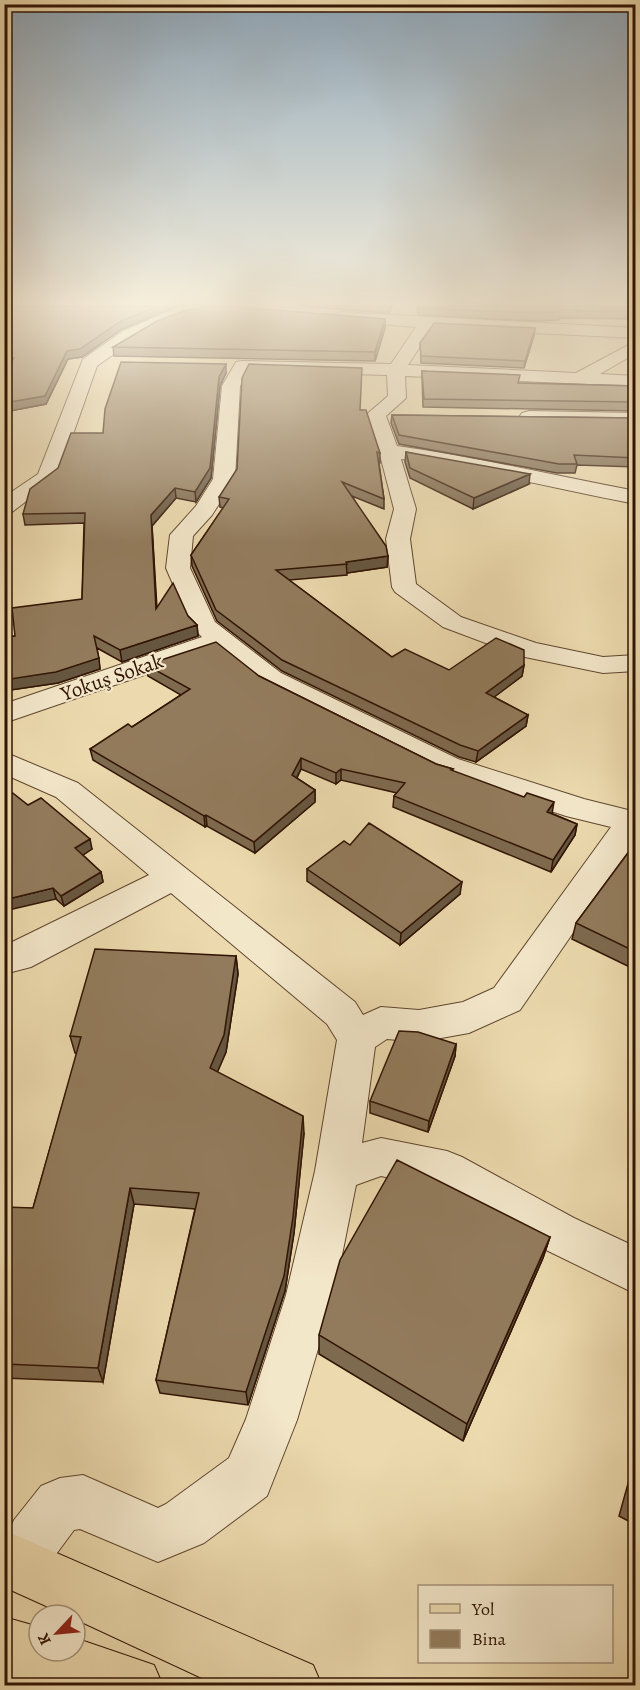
<svg xmlns="http://www.w3.org/2000/svg" width="640" height="1690" font-family="Alegreya,serif">
	<style>
		.lines { fill: none; stroke-linecap: round; stroke-linejoin: round }
		.minor-casing { stroke: #60462e; stroke-width: 2 }
		.major-casing { stroke: #311404; stroke-width: 2 }
		.minor { fill: #f3e7ca; fill-rule: evenodd }
		.major { fill: #ecdaae; fill-rule: evenodd }
		.wall { fill: #7e6a4f; stroke: #311404; stroke-width: 1.5 }
		.shaded-wall { fill: #665640; stroke: #311404; stroke-width: 1.5 }
		.building { fill: #927b5c; stroke: #311404; stroke-width: 1.5 }
		.labels { text-anchor: middle; dominant-baseline: central; stroke-width: 4.5; stroke-linejoin: round; paint-order: stroke }
		.street-label { font-size: 21px; fill: #311404; stroke: #f3e7ca }
	</style>
	<rect width="100%" height="100%" fill="#ecdaae"/>
	<filter id="stains"><feTurbulence type="fractalNoise" baseFrequency=".00333" numOctaves="4"/><feColorMatrix values="0 0 0 0 .2 0 0 0 0 .09 0 0 0 0 .02 0 0 0 .5 -.17"/></filter>
	<radialGradient id="worn" r=".72"><stop offset=".6" stop-color="#630" stop-opacity="0"/><stop offset="1" stop-color="#630" stop-opacity=".3"/></radialGradient>
	<g class="lines">
		<!-- minor casing -->
		<g class="minor-casing">
			<path id="minor" d="M181,306H242L243,308L235,313L213,311L185,315L135,339L97,366L58,477L12,512L4,514V497L38,474L83,359L123,331Z
				M340,312L636,328V338L432,328L408,365L576,373L636,341V353L600,374L636,376V386L405,376L406,398L386,416L397,446C477,457 556,476 636,491V504C557,489 480,469 401,459L416,509L410,539L416,584L461,617L536,643L603,657L636,655V671L603,673L520,656L443,627L395,592L392,587L386,539L394,509L379,451L366,415L388,396L387,375L248,371L240,386L235,479L212,515L193,536L190,568L215,622L281,673L458,759L584,799L636,812V841L520,1010L469,1033L419,1042L387,1039L375,1047L362,1143L381,1138L447,1151L462,1157L574,1218L636,1247V1294L542,1248L439,1189L381,1176L356,1185L334,1295L297,1420L267,1496L204,1543L158,1562L80,1529L74,1530L57,1553L45,1587L25,1595L4,1585L5,1539L14,1520L41,1486L60,1478L83,1475L158,1508L166,1504L229,1458L246,1419L286,1295L315,1171L337,1040L327,1024L171,893L31,967L4,974V946L149,875L56,797L4,774V752L78,783L355,1002L363,1015L381,1007L419,1010L463,1002L494,988L611,827L566,816L436,773L261,685L217,650L4,723V704L202,637L191,626L166,568L170,535L196,506L213,479L222,386L236,362L242,361L391,364L416,327L334,320L332,317Z
				M529,411L636,413V425L522,421L519,417L522,413Z"/>
		</g>
		<!-- major casing -->
		<g class="major-casing">
			<path id="major" d="M4,1530L313,1665L322,1686H219L75,1619V1615H66L4,1587Z
				M4,1617L39,1627V1651H75V1638L154,1665L163,1686H37L4,1675Z"/>
		</g>
		<!-- minor -->
		<use href="#minor" class="minor"/>
		<!-- major -->
		<use href="#major" class="major"/>
	</g>
	<!-- wall -->
	<path class="wall" d="M4,306H177L122,329L82,357L68,359L46,404L4,412V374L9,366H4Z
		M296,306H392L389,313Z
		M417,306H636V319L560,318L559,320L534,321L418,315Z
		M385,319V328L375,361L114,356L113,347Z
		M535,328L534,335L524,368L421,363L420,343Z
		M422,371L519,383L636,386V411L423,407L422,379Z
		M226,373L220,386L211,478L196,502L176,498L152,526L157,608L188,616L197,625L198,636L122,662L97,648L100,669L58,683L4,691V637L15,636L82,599L84,523L25,525L23,514L103,433Z
		M360,410L380,453V463H379L384,499V509L352,496L388,556L387,567L347,573V575L289,580L392,657L449,670L524,665L522,676L494,697L528,715L526,726L476,762L459,757L282,671L217,621L192,566L191,555L223,508L220,507L219,497Z
		M392,415L636,418V467L577,465L575,473H557L399,444L391,423Z
		M406,452L529,484L473,509L410,478L405,462Z
		M146,665L259,676L436,764L453,769L452,771L577,824L575,835L551,872L393,807L394,796L397,793L341,780L336,784L301,769L297,778L315,790V802L255,853L207,826L205,827L93,760L90,749L132,727L181,695L148,676Z
		M28,805L92,849L83,855L101,872L103,882L64,906L56,899Z
		M636,842V970L572,939L576,923Z
		M350,845L460,894L400,945L307,881V869Z
		M236,956L238,974L226,1052L217,1072L304,1133L294,1233L285,1291L248,1405L160,1393L156,1380L195,1209L134,1204L103,1382L4,1378V1210L33,1208L77,1054L75,1053L70,1036Z
		M456,1044L455,1056L428,1132L370,1113V1101Z
		M550,1237L543,1258L463,1441L319,1354V1335Z
		M636,1455V1525L619,1516Z"/>
	<!-- shaded-wall -->
	<path class="shaded-wall" d="M158,306H177L122,329L82,357L68,359L46,404L4,412V403L67,351L121,321Z
		M385,319V328L375,361V352Z
		M535,328L534,335L524,368L525,361Z
		M226,364V373L220,386L211,478L196,502L195,492L219,377Z
		M530,474L529,484L473,509L474,498Z
		M175,488L176,498L152,526L157,620L151,515Z
		M388,556L387,567L347,573L346,562Z
		M197,625L198,636L122,662L120,650Z
		M99,658L100,669L58,683L4,691V680Z
		M524,665L522,676L485,704L486,693Z
		M528,715L526,726L476,762L478,751Z
		M301,758V769L292,787V775Z
		M341,769V780L336,784V773Z
		M315,790V802L255,853L254,842Z
		M554,802L552,814L547,812Z
		M206,815L207,826L205,827L204,816Z
		M577,824L575,835L551,872L553,860Z
		M90,839L92,849L77,859L75,848Z
		M101,872L103,882L64,906L61,896Z
		M462,882L460,894L400,945L401,933Z
		M53,888L56,899L4,911V900Z
		M236,956L238,974L226,1052L212,1085L210,1068Z
		M456,1044L455,1056L428,1132L429,1121Z
		M303,1116L304,1133L294,1233L285,1291L248,1405L246,1392Z
		M130,1188L134,1204L103,1382L98,1368Z
		M550,1237L543,1258L463,1441L467,1424Z"/>
	<!-- building -->
	<path class="building" d="M4,306H158L121,321L80,349L67,351L45,396L4,403V374L14,358L4,357V342L8,338H4Z
		M207,306H226L385,319L375,352L113,347L157,321L184,311Z
		M418,306H636V312L560,310L561,312L535,313L418,308Z
		M434,323L535,328L525,361L421,356L420,343Z
		M121,362L226,364L219,377L210,468L195,492L175,488L151,515L156,609L173,583L188,616L197,625L120,650L94,636L99,658L56,672L4,680V637L15,636L12,608L82,599L85,513L23,514L30,489L58,468L71,433H103L105,409Z
		M249,364L362,368L360,410H366L380,453L377,452L384,499L342,482L386,546L388,556L346,562L347,564L276,570L392,657L405,649L449,670L496,638L524,650V665L486,693L528,715L478,751L460,745L282,660L216,610L191,555L229,499L219,497L237,469L242,378Z
		M422,371L520,375L518,383L636,386V402L424,399Z
		M392,415L636,418V458L574,455L577,464H559L399,435Z
		M406,452L530,474L474,498L410,468Z
		M216,642L259,676L436,764L453,769L451,770L524,797L527,793L554,802L547,812L577,824L553,860L394,796L405,783L341,769L336,773L301,758L292,775L315,790L254,842L206,815L204,816L90,749L128,724L132,727L190,689L146,665Z
		M4,786L28,805L41,798L90,839L75,848L101,872L61,896L53,888L4,900Z
		M369,823L462,882L401,933L307,869L344,841L350,845Z
		M636,842V952L576,923Z
		M95,949L236,956L224,1035L210,1068L303,1116L293,1217L284,1276L246,1392L156,1380L199,1193L130,1188L98,1368L4,1364V1210L5,1207L33,1208L81,1037L70,1036Z
		M399,1031L418,1032L456,1044L429,1121L370,1101Z
		M397,1160L550,1237L467,1424L319,1335L340,1260Z
		M636,1477V1504L629,1501Z"/>
	<!-- sky -->
	<linearGradient id="sky" x2="0" y2="1"><stop stop-color="#90a8ba"/><stop offset="0.56" stop-color="#f6eedb"/><stop offset="1" stop-color="#f6eedb" stop-opacity="0"/></linearGradient>
	<rect width="640" height="542" fill="url(#sky)"/>
	<g class="labels">
		<!-- street labels -->
		<g class="street-label">
			<text transform="translate(112 677) rotate(-19)">Yokuş Sokak</text>
		</g>
	</g>
	<!-- margin -->
	<rect width="640" height="1690" fill="none" stroke="#ecdaae" stroke-width="24"/>
	<rect x="6" y="6" width="628" height="1678" fill="none" stroke="#311404" stroke-width="3"/>
	<rect x="12" y="12" width="616" height="1666" fill="none" stroke="#311404" stroke-width="1.5"/>
	<!-- legend -->
	<rect x="418" y="1585" width="195" height="78" fill="#f3e7ca" stroke="#a5937b" stroke-width="1.5"/>
	<rect x="430" y="1604" width="30" height="9" fill="#ecdaae" stroke="#a5937b" stroke-width="1.5"/>
	<text x="472" y="1615" font-size="18" fill="#311404">Yol</text>
	<rect x="430" y="1630" width="30" height="18" fill="#927b5c" stroke="#a5937b" stroke-width="1.5"/>
	<text x="472" y="1645" font-size="18" fill="#311404">Bina</text>
	<!-- north arrow -->
	<g transform="translate(57 1633) rotate(244)"><circle r="28" fill="#f3e7ca" stroke="#a5937b" stroke-width="1.5"/>
	<path d="M0-4.5L10 22L0 15L-10 22Z" fill="#8f2418"/>
	<text y="-9" font-size="16" font-weight="bold" text-anchor="middle" fill="#311404">K</text>
	</g>
	<rect width="100%" height="100%" filter="url(#stains)"/>
	<rect width="100%" height="100%" fill="url(#worn)"/>
</svg>
